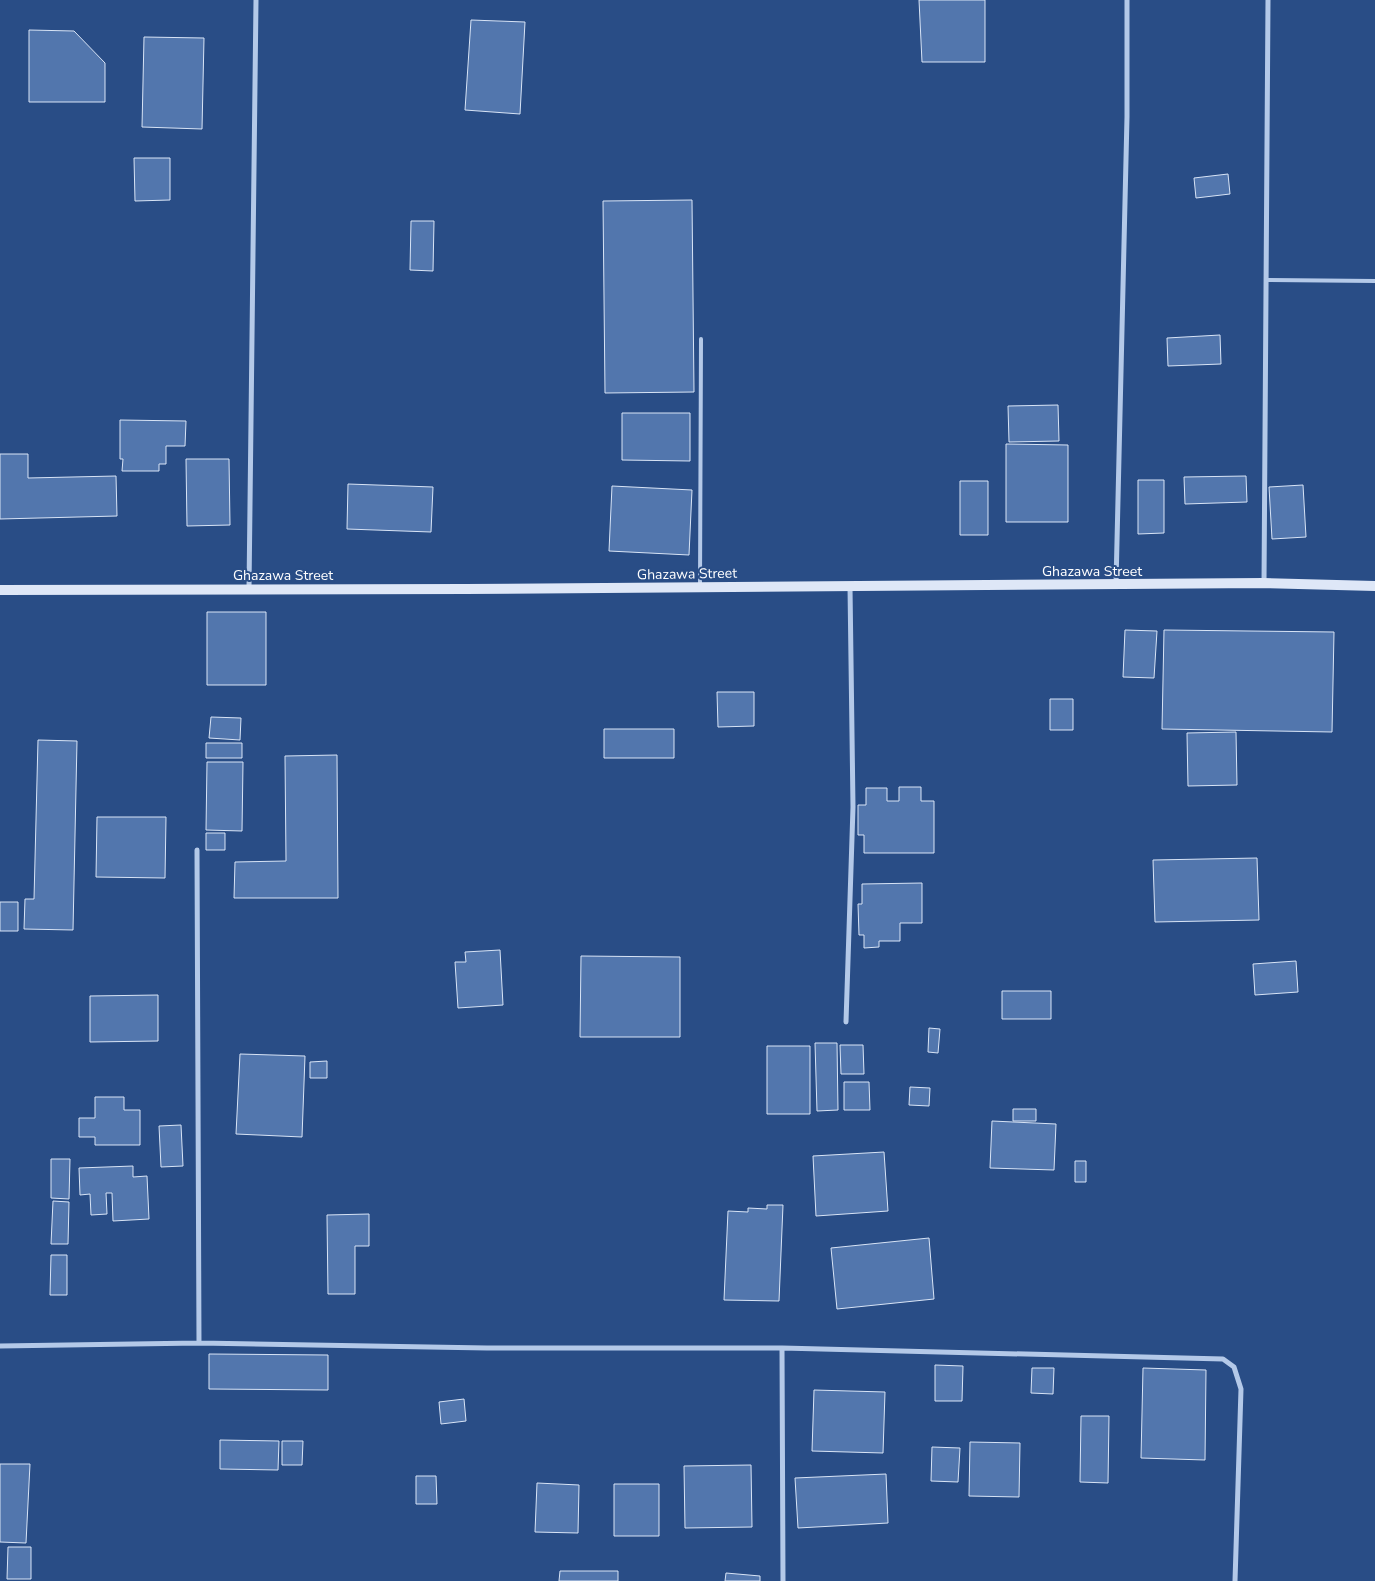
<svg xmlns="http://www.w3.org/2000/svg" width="1375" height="1581" font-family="'Nunito Sans',sans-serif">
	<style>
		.building { fill: #5276ad; stroke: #d8e4f6 }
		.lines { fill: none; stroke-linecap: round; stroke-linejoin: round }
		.service { stroke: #b4c9e8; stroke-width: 4 }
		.minor { stroke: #b4c9e8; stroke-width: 5 }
		.secondary { stroke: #dee7f7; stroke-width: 10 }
		.labels { text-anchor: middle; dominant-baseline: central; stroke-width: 4; stroke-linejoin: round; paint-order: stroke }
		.street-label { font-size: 14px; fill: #fff; stroke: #294d86 }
	</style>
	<rect width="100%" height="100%" fill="#294d86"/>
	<!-- building -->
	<path class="building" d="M919,0H985V62H922Z
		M471,20L525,22L520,114L465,110Z
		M29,30L74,31L105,63V102H29Z
		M144,37L204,38L202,129L142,127Z
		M134,158H170V200L135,201Z
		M1228,174L1230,194L1196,198L1194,178Z
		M692,200L694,392L605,393L603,201Z
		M411,221H434L433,271L410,270Z
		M1220,335L1221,364L1168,366L1167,338Z
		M1058,405L1059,441L1009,442L1008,406Z
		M622,413H690V461L622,460Z
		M120,420L186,421L185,446H166V464H159V471H122L123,459H120Z
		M1006,444L1068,445V522H1006Z
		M0,454H28V478L116,476L117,516L0,519Z
		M186,459H229L230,525L187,526Z
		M1246,476L1247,502L1185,504L1184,477Z
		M1138,480H1164V533L1138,534Z
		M960,481H988V535H960Z
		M348,484L433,487L431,532L347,529Z
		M1303,485L1306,537L1272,539L1269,487Z
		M612,486L692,490L689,555L609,551Z
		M207,612H266V685H207Z
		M1125,630L1157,631L1154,678L1123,677Z
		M1164,630L1334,632L1332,732L1162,729Z
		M717,692H754V726L718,727Z
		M1050,699H1073V730H1050Z
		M211,717L241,718L240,740L209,738Z
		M604,729H674V758H604Z
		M1236,732L1237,785L1188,786L1187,733Z
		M38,740L77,741L73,930L24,929L25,899H34Z
		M206,743H242V758H206Z
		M337,755L338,898H234L235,862L286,861L285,756Z
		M207,762H243L242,831L206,830Z
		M899,787H921V801H934V853H864V835H858V805H866V788H887V801H899Z
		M97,817H166L165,878L96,877Z
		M206,833H225V850H206Z
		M1257,858L1259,920L1155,922L1153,860Z
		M922,883V923H900V941H879V947L864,948V935H859L858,904H862V884Z
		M0,902H18V931H0Z
		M500,950L503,1005L458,1008L455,962H466L465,952Z
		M581,956L680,957V1037H580Z
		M1296,961L1298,992L1255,995L1253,964Z
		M1002,991H1051V1019H1002Z
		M158,995V1041L90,1042V996Z
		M929,1028L940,1029L938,1053L928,1052Z
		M815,1043H837L838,1110L817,1111Z
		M840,1045H863L864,1074H841Z
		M767,1046H810V1114H767Z
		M240,1054L305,1056L302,1137L236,1134Z
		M327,1061V1078H310V1062Z
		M844,1082H869L870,1110H844Z
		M910,1087L930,1088L929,1106L909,1105Z
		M95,1097H124V1110H140V1145H95V1137H79V1118H95Z
		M1013,1109H1036V1121H1013Z
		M992,1121L1056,1124L1054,1170L990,1168Z
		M181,1125L183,1166L161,1167L159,1126Z
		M884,1152L888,1211L816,1216L813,1156Z
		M51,1159H70L69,1199L51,1198Z
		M1075,1161H1086V1182H1075Z
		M133,1166V1177L147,1176L149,1219L113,1221L112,1193H106L107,1214L91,1215L90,1194L80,1195L79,1168Z
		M53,1201L69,1202L68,1244H51Z
		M767,1205H783L779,1301L724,1300L728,1211L748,1212V1208L767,1209Z
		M369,1214V1246H355V1294H328L327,1215Z
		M929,1238L934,1299L837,1309L831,1248Z
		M51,1255H67V1295H50Z
		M209,1354L328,1355V1390L209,1389Z
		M935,1365L963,1366L962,1401H935Z
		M1032,1368H1054L1053,1394L1031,1393Z
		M1143,1368L1206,1370L1205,1460L1141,1458Z
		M814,1390L885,1392L883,1453L812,1451Z
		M464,1399L466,1421L441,1424L439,1402Z
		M1081,1416H1109L1108,1483L1080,1482Z
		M220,1440L279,1441L278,1470L220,1469Z
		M282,1441H303L302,1465H282Z
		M970,1442L1020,1443L1019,1497L969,1496Z
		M932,1447L960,1448L958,1482L931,1481Z
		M0,1464H30L26,1543L0,1542Z
		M751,1465L752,1527L685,1528L684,1466Z
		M886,1474L888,1523L798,1528L795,1478Z
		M416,1476H436L437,1504H416Z
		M537,1483L579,1485L578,1533L535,1532Z
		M614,1484H659V1536H614Z
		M8,1547H31V1579H7Z
		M560,1571H618V1581H559Z
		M726,1573L760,1576V1581H725Z"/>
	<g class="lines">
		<!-- service -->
		<path class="service" d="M1266,280L1375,281
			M700,586L701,339"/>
		<!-- minor -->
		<path class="minor" d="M1264,583L1268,0
			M1116,584L1127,117V0
			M249,589L256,0
			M197,850L199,1343
			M846,1022L853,807L850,587
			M0,1346L199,1343L487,1348H782L1223,1359L1234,1367L1241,1389L1235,1581
			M782,1348L783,1581"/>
		<!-- secondary -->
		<path class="secondary" d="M0,590L465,589L1264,583L1375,586"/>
	</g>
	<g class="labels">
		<!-- street labels -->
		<g class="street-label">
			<text x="1092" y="571">Ghazawa Street</text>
			<text transform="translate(687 574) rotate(-1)">Ghazawa Street</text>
			<text x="283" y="575">Ghazawa Street</text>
		</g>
	</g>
</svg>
